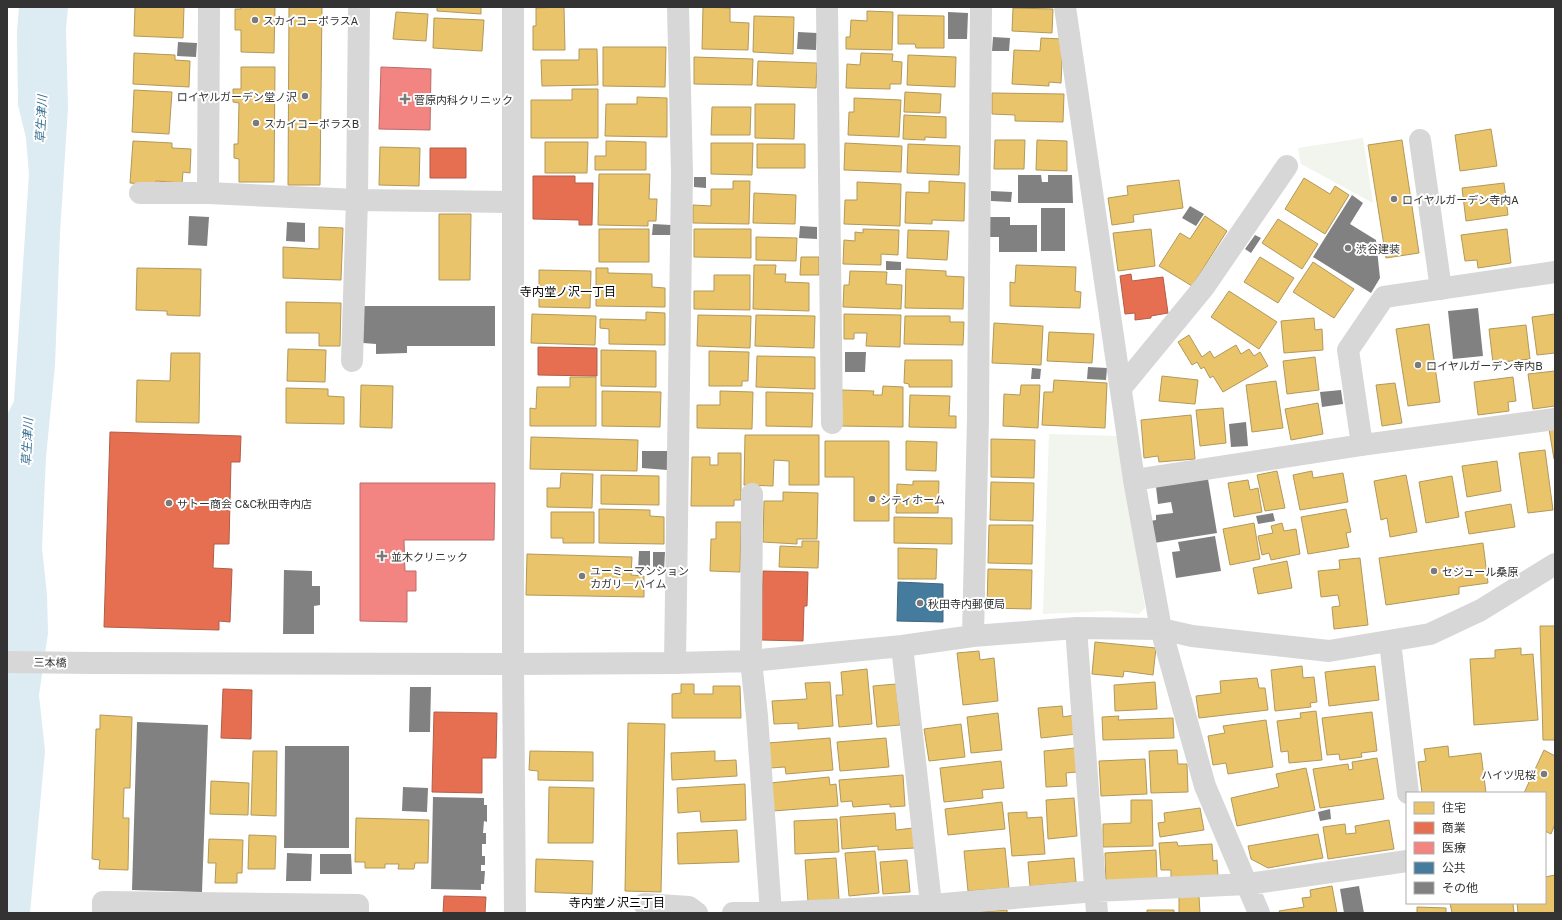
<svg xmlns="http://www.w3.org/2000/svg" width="1562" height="920" font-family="'Golos Text','Noto Sans JP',sans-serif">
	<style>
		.green { fill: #f1f5ed }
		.water { fill: #ddebf3 }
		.homes { fill: #e9c46a; stroke: #b2985a }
		.shops { fill: #e76f51; stroke: #b15d48 }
		.health { fill: #f28482; stroke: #b96c6a }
		.public { fill: #457b9d; stroke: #40657d }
		.building { fill: #818181 }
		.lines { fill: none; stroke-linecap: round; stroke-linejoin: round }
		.minor { stroke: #d7d7d7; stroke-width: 22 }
		.tertiary { stroke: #d7d7d7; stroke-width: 22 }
		.poi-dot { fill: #7a7a7a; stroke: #fff; stroke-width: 1.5 }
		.labels { text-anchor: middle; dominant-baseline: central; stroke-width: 4; stroke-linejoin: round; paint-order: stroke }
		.poi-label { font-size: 11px; fill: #333; stroke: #fff; text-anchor: start }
		.street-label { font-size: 11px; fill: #333; stroke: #fff }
		.water-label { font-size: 12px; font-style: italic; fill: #3f7597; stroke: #fff }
		.neighbourhood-label { font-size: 12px; fill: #000; stroke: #fff }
	</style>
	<rect width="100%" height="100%" fill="#fff"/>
	<!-- green -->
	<path class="green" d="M1363,138L1373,203L1301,164L1298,148Z
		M1049,434L1119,436L1145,608L1139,614L1108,611L1043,614Z"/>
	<!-- water -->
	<path class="water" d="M19,7H68L66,29L68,108L60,233L55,365L46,457L42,548L47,595L48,633L39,695L45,751L30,913H7V415L14,401L29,174L26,138L18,105L17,32Z"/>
	<!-- homes -->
	<path class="homes" d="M135,7H184L183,38L134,36Z
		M241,7H275L274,53L241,52V30H235V9H241Z
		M289,7H322L320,185H288Z
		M437,7H481V14L437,11Z
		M564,7L565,50H533V26H536V8Z
		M703,7L730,8V22L749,23L748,50L702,49Z
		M1013,8L1053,9L1052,33L1012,31Z
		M867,11L893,12L892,50L846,49V37H850L851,20L867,21Z
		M396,12L428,14L426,41L393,39Z
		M898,15L944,16V48H916L915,44H898Z
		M754,16L794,17L793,54L753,52Z
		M434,18L484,20L482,51L433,48Z
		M1041,38L1063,39L1061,83L1049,82V86L1012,84L1014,50L1040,51Z
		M603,47H666L665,87L603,86Z
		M579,49H597L598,85L542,86L541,60H579Z
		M134,53L175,55V60L190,61L189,87L133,84Z
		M861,53L893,54L892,61L902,62L901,84H890V89L846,88L847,64L860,65Z
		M908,55L956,57L955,87L907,85Z
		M694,57L753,59L752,85L694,84Z
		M758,61L817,63L816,88L757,86Z
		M241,67H275L274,182H239V159L234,158V144H238L239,103L233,102V89H241Z
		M572,89H598V138H531V100H572Z
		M134,90L172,92L169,134L132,132Z
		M905,92L941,94L940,113L904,112Z
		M992,93L1064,94L1063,122L1015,121V115L992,114Z
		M637,97L667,98V137L605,136L606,104H637Z
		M854,98L901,100L899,137L848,135L849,112H854Z
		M755,104H795L794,139L755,138Z
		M712,107H751L750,135H711Z
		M904,115L946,117V138L925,137V140L903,139Z
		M1491,129L1497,166L1460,171L1455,135Z
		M995,140H1025L1024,169H994Z
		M1037,140L1067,141V171L1036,170Z
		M1402,140L1419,253L1386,258L1368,145Z
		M133,141L172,143V148L191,149L190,173L183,172L182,183L156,181V185L130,183Z
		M606,141L646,142V170H595V156H606Z
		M545,142H588L587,173H545Z
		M711,143H753L752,175L711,174Z
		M845,143L902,146L901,172L844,170Z
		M757,144H805V168H757Z
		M908,144L960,146L959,175L907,173Z
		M380,147L420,148L419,186L379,185Z
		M599,174H650L649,199H657L656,221H648V226L598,225Z
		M1304,178L1330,194L1335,186L1349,195L1325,234L1285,209Z
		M1179,180L1183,208L1133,215L1134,222L1112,225L1108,198L1128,195L1127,186Z
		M733,181H750L749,224L693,223V205L711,206V189H733Z
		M929,181L965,183L964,221L932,220V224L905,223L906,192L929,193Z
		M857,182L901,184L900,226L844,224L845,200H857Z
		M1504,183L1508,215L1466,221L1462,188Z
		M754,193L796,195L795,224L753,223Z
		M439,214H471L470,280H439Z
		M1205,216L1227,231L1192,286L1159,266L1180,233L1190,239Z
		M1278,219L1318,244L1302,269L1262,243Z
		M319,227L343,228L341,280L283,278V247L319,249Z
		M599,229H649V262H599Z
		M694,229H751V258L694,257Z
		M863,229L899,230L898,255L881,254V265L843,264L844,240L855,241V232L863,233Z
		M1151,229L1155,266L1118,271L1113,233Z
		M1507,229L1511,263L1478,268L1477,260L1465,261L1461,235Z
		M908,230L949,231L947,260L907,258Z
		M756,237L797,238L796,261L756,260Z
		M801,257H819V275H800Z
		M1260,257L1294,278L1278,303L1244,282Z
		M1313,262L1354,289L1334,318L1293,292Z
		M754,265H776L775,274H786L785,282L809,283V311L753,309Z
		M1016,265L1076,267L1075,291L1081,292L1080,308L1010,306V282L1015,283Z
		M137,268L201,269L200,316L167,315V311L136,310Z
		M596,268H608V273L652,274V287L665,288V307L596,306Z
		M906,269L946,271V276L964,277L963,309L905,308Z
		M539,270L591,271L590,308L539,307Z
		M850,271L887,272L886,284L902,285L901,309L843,307L844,285H849Z
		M714,275H750V310L694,309V291H714Z
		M1229,291L1277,322L1259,349L1211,317Z
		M286,302L341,303L340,346H319V333H286Z
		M646,312L665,313V345L609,344V329L600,328V319L646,320Z
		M532,314L596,316L595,345L531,343Z
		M844,314L901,315L900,347L866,346L867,333H854V339H844Z
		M1555,314V353L1537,355L1532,317Z
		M698,315L751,316L750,348L697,346Z
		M756,315L815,316L814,348L755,346Z
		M905,316H950V322H964L963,345L904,344Z
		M1314,318L1315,330L1322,329L1323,350L1284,353L1281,321Z
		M994,323L1043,326L1041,365L992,363Z
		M1429,324L1440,402L1408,406L1396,329Z
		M1526,325L1530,359L1493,363L1489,329Z
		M1049,332L1094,334L1092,363L1047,361Z
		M1189,335L1202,357L1210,351L1214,358L1236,345L1241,354L1249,349L1254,356L1260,352L1268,366L1223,392L1213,376L1210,378L1204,367L1201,369L1197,362L1192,365L1178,342Z
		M288,349L326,350L325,382L287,381Z
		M601,350L656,351V387L601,386Z
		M709,351L749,352L748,381H742V386H709Z
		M171,353H200L199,423L136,422L137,380L170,381Z
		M757,356L815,357V389L756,387Z
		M1315,357L1319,390L1287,394L1283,361Z
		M905,360H952V387H909V384L904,383Z
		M1555,371V406L1533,409L1528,374Z
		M1162,376L1198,380L1195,404L1159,401Z
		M570,377H596V426H530V408L536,409L537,387H570Z
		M1513,377L1516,401L1508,402L1509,411L1478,415L1474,382Z
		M1054,380L1107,383L1105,428L1042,425L1044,392H1053Z
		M1276,381L1283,428L1252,432L1246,385Z
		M1395,383L1402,423L1382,426L1376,385Z
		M361,385L393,386L392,428L360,427Z
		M1021,385H1040L1038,428L1003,426L1004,394L1020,395Z
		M883,386L903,387V427L841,426L842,390L874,391L873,395H882Z
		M286,388L328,389V396L344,397V424L286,423Z
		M602,391L661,392L660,427L602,426Z
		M720,391L753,392L752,429L697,428V405H720Z
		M766,392L813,393L812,427L766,426Z
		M910,395L950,396L949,416H956V428L909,427Z
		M1318,403L1323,434L1291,440L1285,409Z
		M1223,408L1226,443L1200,446L1196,410Z
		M1191,415L1195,459L1159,462L1158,456L1144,458L1141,420Z
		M1549,429H1555V459H1554Z
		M745,435H819V485H789V461L774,460L773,486L744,485Z
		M531,437L638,440L637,471L530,469Z
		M991,439L1035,440L1034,478L991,477Z
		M825,441H889V521H854V477H825Z
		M906,441L937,442L936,471L906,470Z
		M1545,450L1553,510L1528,513L1519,453Z
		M718,453H741V500H734V506H691L692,457H710V465H718Z
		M1497,461L1501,491L1467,497L1462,466Z
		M1277,471L1285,508L1265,511L1257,475Z
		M1312,471L1313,478L1343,473L1348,502L1300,510L1293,475Z
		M561,473L593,474L592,508L547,507V488H560Z
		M601,475L659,476V505L601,504Z
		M1406,475L1417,532L1390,537L1387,518L1381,520L1374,481Z
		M1452,476L1459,517L1426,523L1419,482Z
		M1248,480L1250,490L1258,488L1262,512L1234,517L1228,483Z
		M913,481H939L938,513H896L897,484L913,485Z
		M991,482L1034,483L1033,521L990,520Z
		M783,492L818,493L817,539H797V544L763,542L764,501H783Z
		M1511,504L1515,527L1469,534L1465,512Z
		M599,509L650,510V516L664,517V544L599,543Z
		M1346,509L1351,532L1346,533L1349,547L1308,554L1301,517Z
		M551,512H594V543H563V538H551Z
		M894,517L952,518V544L894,543Z
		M716,522H741L740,572L710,571L711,539H716Z
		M1254,523L1260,559L1230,565L1223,529Z
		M1282,523L1284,531L1296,529L1300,554L1271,560L1269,553L1262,555L1258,536L1273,533L1271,526Z
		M989,525H1033L1032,564L988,563Z
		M802,541H819L818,568L779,567L780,546L802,547Z
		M1483,543L1488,583L1459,587V594L1386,605L1379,558Z
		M898,548L937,549L936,579H898Z
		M527,554L632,557L631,575L644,576V597L526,595Z
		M1360,558L1368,625L1334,629L1332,607L1340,606L1338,595L1321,597L1318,571L1340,569L1339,560Z
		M1287,561L1292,588L1258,594L1253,568Z
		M988,569L1032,570L1031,609L987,608Z
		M1540,626H1555V740H1543Z
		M1095,642L1156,648L1153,675L1124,671L1123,677L1092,674Z
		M1521,648V655L1533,654L1538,720L1474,725L1470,659L1495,658V650Z
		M979,651L980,660L994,658L998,701L963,705L957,653Z
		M1302,666L1303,678L1314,677L1317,702L1310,703L1311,707L1275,711L1271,670Z
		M1375,666L1379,700L1329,706L1325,672Z
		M867,669L872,724L839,727L836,695H843L841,672Z
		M1257,678L1259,688H1265L1268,710L1199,718L1196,696L1221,693L1220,681Z
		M830,682L833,726L798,729V723L774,724L772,701L807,699L805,683Z
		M1155,682L1157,709L1115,711L1114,685Z
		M681,684H694V694H713V686H740L741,718H672V694L681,693Z
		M896,684L900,725L877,727L873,686Z
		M1062,706L1063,717L1075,715L1077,734L1041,738L1038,708Z
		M1316,711L1322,760L1289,763L1288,751L1281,752L1277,721L1301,718L1300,713Z
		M1372,712L1377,751L1361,753L1362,757L1340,760L1339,754L1327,755L1322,718Z
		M998,713L1002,750L971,753L967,717Z
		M100,715L132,717L130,788H124L123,818H129L128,870L99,869L100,860L92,859L96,729H100Z
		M1119,716L1118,720L1173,718L1174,738L1103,740L1102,717Z
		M1266,720L1273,767L1228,774L1226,763L1213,765L1208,736L1225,733L1223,726Z
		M628,723L665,724L661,892L625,891Z
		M961,724L965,757L929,761L924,729Z
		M830,738L833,770L786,774L785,767L770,768L768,743Z
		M886,738L889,767L840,771L837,742Z
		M1448,746L1449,757L1481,753L1486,793H1422L1418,762L1426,761L1424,749Z
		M1075,748L1077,772L1066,773L1067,786L1046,787L1044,751Z
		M1177,750L1178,764H1187L1188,792L1151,793L1149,751Z
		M1544,750L1555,756V824L1551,834L1545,831V793H1524Z
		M253,751H277L276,816L251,815Z
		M530,751L593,752V781L538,780V771L529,770Z
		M715,751V761L736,760L737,776L672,780L671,753Z
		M1377,758L1384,799L1320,808L1313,769L1348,764L1349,770L1353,769L1352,762Z
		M1145,759L1147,794L1101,796L1099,761Z
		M1001,761L1004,788L982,790L983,798L944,802L940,768Z
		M1306,768L1315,810L1237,826L1231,798L1279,787L1276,774Z
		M903,775L905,806L890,807V804L853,807L852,801L841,802L839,780Z
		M829,777L830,785L836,784L838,806L773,811L770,783Z
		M211,781L249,783L248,815L210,814Z
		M745,784L746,820L701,822L700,811L678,813L677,788Z
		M549,787L594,788L593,843H548Z
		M1074,798L1077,836L1048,839L1046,800Z
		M1131,800H1152L1153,846L1103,847V824L1131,823Z
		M1002,802L1005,829L948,835L945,809Z
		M1200,808L1204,830L1160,837L1158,823L1165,822L1164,813Z
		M1027,812V818L1042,817L1045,854L1012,856L1008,813Z
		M895,813L896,830L913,828L915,848L878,850V846L842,849L840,817Z
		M356,818L429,820L428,863H415L414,869H398L399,864H385V868H365V862H355Z
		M837,819L839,852L795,854L794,821Z
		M1389,820L1394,849L1328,859L1323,827L1345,824L1346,834L1356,833L1355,826Z
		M737,830L739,862L678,864L677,833Z
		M1318,834L1323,858L1268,868L1251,859L1248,846Z
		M249,835L276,836L275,869H248Z
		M209,839L243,840L242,873H237V883H215L216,863H208Z
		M1177,842L1178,846L1212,844L1213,861L1217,860L1218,877L1171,880V870H1161L1159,843Z
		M1005,848L1009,888L968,891L964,851Z
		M1156,850L1157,880L1106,883L1105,853Z
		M875,851L879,893L849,896L845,853Z
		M836,858L839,899L808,902L805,860Z
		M1074,858L1076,882L1030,886L1028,862Z
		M536,859L593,861L592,894L535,892Z
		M907,860L910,892L883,894L880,862Z
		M1555,875V913H1518L1517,903H1545V877Z
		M1332,886L1337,913H1280L1279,911L1304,907L1302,898L1311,897L1310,890Z
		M1199,896L1200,913H1179V897Z
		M1450,903H1513L1514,913H1452Z
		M1417,907L1446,908V913H1417Z
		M1007,910V913H979V912Z
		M1147,910H1174V913H1147Z"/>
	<!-- shops -->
	<path class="shops" d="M430,148H466V178H430Z
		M533,176H575V183H593L592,225H579V220L533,219Z
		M1131,274L1132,281L1163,277L1168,313L1151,316V318L1135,320V313L1125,314L1120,276Z
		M538,347L597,348V376L538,375Z
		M110,432L241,436L240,462H231L229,544H214L213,568L232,569L230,622L219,621V630L104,627Z
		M763,571L808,572L807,606H804L803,641L761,640Z
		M223,689L252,690L251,739L221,738Z
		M434,712L497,713L496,758H482V793L432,792Z
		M444,896L486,897L485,913H443Z"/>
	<!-- health -->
	<path class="health" d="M381,67L431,69L430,130L379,129Z
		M360,483H495L494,540H404L405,571H416V591H407V622L360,621Z"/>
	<!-- public -->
	<path class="public" d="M898,582L943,584V622L897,621Z"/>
	<!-- building -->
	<path class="building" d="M948,12L968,13L967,39H948Z
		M798,32L817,33L816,50L797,49Z
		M993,37L1010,38L1009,51H992Z
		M178,42L197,43L196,57L177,56Z
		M1018,175H1041L1042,182H1048V175H1072L1073,203H1018Z
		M694,177H706V188L694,187Z
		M991,191L1012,192L1011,202L991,201Z
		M1352,195L1363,203L1350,224L1376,240L1380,278L1371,293L1313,257Z
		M1190,206L1204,214L1196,226L1182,218Z
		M1041,208H1065V251H1041Z
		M189,216L209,217L207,246L188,245Z
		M989,217H1010V225H1037V252H999V237H989Z
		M287,222L305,223V242L286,241Z
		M653,224L671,225V235H652Z
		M800,226L817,227V239L799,238Z
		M1255,235L1261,238L1251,253L1245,249Z
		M886,261L901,262V270H886Z
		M362,306H495V346H407V353L376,354V344L363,343Z
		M1478,308L1483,356L1453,359L1448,311Z
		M845,352H866L865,372H845Z
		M1088,367L1107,368L1106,380L1087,379Z
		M1032,368L1041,369L1040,379H1031Z
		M1341,390L1343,404L1322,407L1320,392Z
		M1246,422L1248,446L1231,447L1229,424Z
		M642,451H668L667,470L642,468Z
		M1208,479L1217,533L1154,543L1150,521L1156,520V515L1173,513L1171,502L1158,504L1156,487Z
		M1273,513L1275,521L1258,524L1256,516Z
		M1215,536L1221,571L1176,578L1172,552L1180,551L1178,542Z
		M639,551H650V570H638Z
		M653,552H665L664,571H653Z
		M284,570L312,571V586H320V605L314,606V634H283Z
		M410,687H431L430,732H409Z
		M137,722L208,725L202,892L132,890Z
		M285,746H349V848H284Z
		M403,787L428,788L427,812L402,811Z
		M433,797L484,798V805H487V822L484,821L483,833H486V844H482V856H485V865H481V871H485L484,884H481V890L431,889Z
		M1330,809L1331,819L1320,821L1318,812Z
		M287,853L312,854L311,881H286Z
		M320,854H351L352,874H320Z
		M1359,886L1364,913H1344L1340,889Z"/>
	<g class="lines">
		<!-- minor -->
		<path class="minor" d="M513,7V664L515,913
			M827,7L832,423
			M1065,7L1134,480L1161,629L1205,786L1259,913
			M1420,140L1441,289
			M140,193H208L357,200L513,202
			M208,193L209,7
			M352,361L357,200L359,7
			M1121,388L1204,287L1287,166
			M1362,445L1348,350L1384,297L1555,272
			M1134,480L1362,445L1555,419
			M752,494L751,661L757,716L771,913
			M1076,628L1097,913
			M973,636L978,418L981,7
			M1390,642L1408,793
			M902,646L932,913
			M675,663L682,174L678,7
			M513,664L675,663L751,661L902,646L973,636L1076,628L1161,629L1192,636L1329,651L1430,634L1481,610L1555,564
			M644,904L689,907L697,913
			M103,913V902L358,905V913
			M733,913H771L932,905L1096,891L1248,884L1407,861"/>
		<!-- tertiary -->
		<path class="tertiary" d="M7,662L92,663L513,664"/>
	</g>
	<!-- markers -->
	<g class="poi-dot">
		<circle cx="255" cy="20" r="4"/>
		<circle cx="305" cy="96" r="4"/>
		<path d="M403 93h4v4h4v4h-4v4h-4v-4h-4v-4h4z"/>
		<circle cx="256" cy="123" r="4"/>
		<circle cx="1394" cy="199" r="4"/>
		<circle cx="1348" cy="248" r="4"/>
		<circle cx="1418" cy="365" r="4"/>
		<circle cx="872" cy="499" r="4"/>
		<circle cx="169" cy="503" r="4"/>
		<path d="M380 550h4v4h4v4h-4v4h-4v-4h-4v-4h4z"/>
		<circle cx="1434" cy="571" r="4"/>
		<circle cx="582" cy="576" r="4"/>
		<circle cx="920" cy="603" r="4"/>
		<circle cx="1544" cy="774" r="4"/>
	</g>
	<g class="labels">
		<!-- poi labels -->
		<g class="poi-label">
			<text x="263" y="20">スカイコーポラスA</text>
			<text x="297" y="96" text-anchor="end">ロイヤルガーデン堂ノ沢</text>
			<text x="414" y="99">菅原内科クリニック</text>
			<text x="264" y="123">スカイコーポラスB</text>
			<text x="1402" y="199">ロイヤルガーデン寺内A</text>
			<text x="1356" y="248">渋谷建装</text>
			<text x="1426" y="365">ロイヤルガーデン寺内B</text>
			<text x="880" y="499">シティホーム</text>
			<text x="177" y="503">サトー商会 C&amp;C秋田寺内店</text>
			<text x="391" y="556">並木クリニック</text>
			<text x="590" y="570">ユーミーマンション<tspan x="590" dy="13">カガリ―ハイム</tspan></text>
			<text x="1442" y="571">セジュール桑原</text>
			<text x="928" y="603">秋田寺内郵便局</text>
			<text x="1536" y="774" text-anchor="end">ハイツ児桜</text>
		</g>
		<!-- street labels -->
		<g class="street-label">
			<text transform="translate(50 662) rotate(1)">三本橋</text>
		</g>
		<!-- water labels -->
		<g class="water-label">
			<text transform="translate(41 119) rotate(-87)">草生津川</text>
			<text transform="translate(27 442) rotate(-87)">草生津川</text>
		</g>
		<!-- neighbourhood labels -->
		<g class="neighbourhood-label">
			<text x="568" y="291">寺内堂ノ沢一丁目</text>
			<text x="617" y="902">寺内堂ノ沢三丁目</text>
		</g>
	</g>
	<!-- border -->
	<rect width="1562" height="920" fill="none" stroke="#333333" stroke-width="16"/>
	<!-- legend -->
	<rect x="1406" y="792" width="140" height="112" fill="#ffffff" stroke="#adadad"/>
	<rect x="1414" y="802" width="20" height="12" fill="#e9c46a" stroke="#adadad"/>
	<text x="1442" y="812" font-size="12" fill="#333333">住宅</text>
	<rect x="1414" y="822" width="20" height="12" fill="#e76f51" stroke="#adadad"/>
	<text x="1442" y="832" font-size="12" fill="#333333">商業</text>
	<rect x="1414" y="842" width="20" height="12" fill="#f28482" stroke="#adadad"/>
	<text x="1442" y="852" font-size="12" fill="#333333">医療</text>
	<rect x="1414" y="862" width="20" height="12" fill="#457b9d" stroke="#adadad"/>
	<text x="1442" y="872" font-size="12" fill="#333333">公共</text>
	<rect x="1414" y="882" width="20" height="12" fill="#818181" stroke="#adadad"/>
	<text x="1442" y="892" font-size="12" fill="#333333">その他</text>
</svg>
